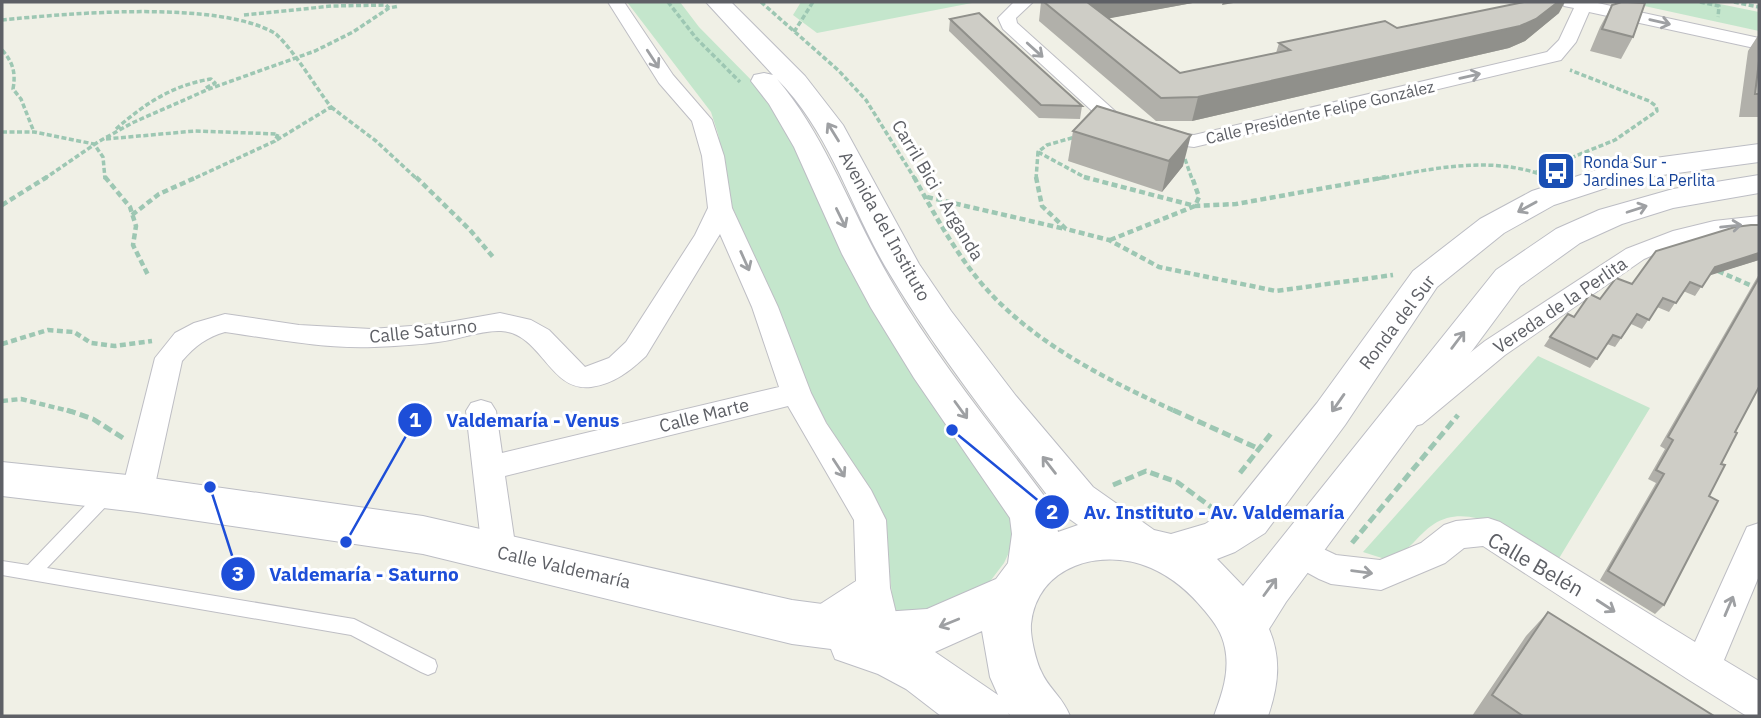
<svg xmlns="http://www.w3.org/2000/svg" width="1761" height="718" font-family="'IBM Plex Sans',sans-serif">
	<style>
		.green { fill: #c4e6cc }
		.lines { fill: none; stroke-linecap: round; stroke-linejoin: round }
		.lane-casing { stroke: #bebec4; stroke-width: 2 }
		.street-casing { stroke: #bebec4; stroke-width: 2 }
		.secondary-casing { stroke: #bcbdc4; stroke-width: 2 }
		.path-far2 { stroke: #9dc7b3; stroke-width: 3.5; stroke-dasharray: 5 2.5; stroke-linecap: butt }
		.path-far1 { stroke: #9dc7b3; stroke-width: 4.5; stroke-dasharray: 6 3.5; stroke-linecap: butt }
		.path { stroke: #9dc7b3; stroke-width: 5; stroke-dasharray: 9 4.5; stroke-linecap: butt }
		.lane { fill: #fff; fill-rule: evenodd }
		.street { fill: #fff; fill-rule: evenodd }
		.secondary { fill: #fff; fill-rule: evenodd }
		.wall { fill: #b1b0aa }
		.shaded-wall { fill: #90908b }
		.building { fill: #cecdc6; stroke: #90908b; stroke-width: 2 }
		.oneway { stroke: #9ea0a3 }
		.labels { text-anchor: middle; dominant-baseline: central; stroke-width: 6; stroke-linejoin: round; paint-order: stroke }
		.far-street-label { font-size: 16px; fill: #5e6066; stroke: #fff }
		.far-transit-label { font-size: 16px; fill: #164399; stroke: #fff; text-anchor: start }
		.street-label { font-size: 18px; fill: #5e6066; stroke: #fff }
		.near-street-label { font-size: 21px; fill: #5e6066; stroke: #fff }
		.leader { fill: none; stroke: #1d4ed8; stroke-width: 2.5 }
		.callout-dot { fill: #1d4ed8; stroke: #fff; stroke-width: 2.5 }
		.mark-label { font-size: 21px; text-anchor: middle; font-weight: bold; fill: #fff }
		.callout-label { font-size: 19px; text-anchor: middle; font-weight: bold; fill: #1d4ed8; stroke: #fff; stroke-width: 6; stroke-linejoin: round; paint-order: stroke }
	</style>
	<rect width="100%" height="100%" fill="#f0f0e6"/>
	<!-- green -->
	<path class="green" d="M627,2H680L699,27L761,90L1013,507V544L1004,563L985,588L895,624L885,529L810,392L732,206L718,134L711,112Z
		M801,2H977L817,33L793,15Z
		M1626,2H1710L1759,12V31Z
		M1538,356L1650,408L1558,560C1527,541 1472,499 1434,524C1416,536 1411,551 1388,560L1363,552Z"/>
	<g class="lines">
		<!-- lane casing -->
		<g class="lane-casing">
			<path id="lane" d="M106,489L112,490L114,495L112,500L47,568L354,619L435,660L437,666L435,672L428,675L421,672L351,635L2,575V561L28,565L100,490Z"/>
		</g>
		<!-- street casing -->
		<g class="street-casing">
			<path id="street" d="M608,2H624L673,75L712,120L724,156L732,208L778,307L811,393L826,423L871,490L886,520L890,588L901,634L907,648L902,660L889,665L876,660L865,634L861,615L831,636L818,641L805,636L800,625L805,614L856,581L854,520L788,406L505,476L516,551L511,561L499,565L487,561L482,551L466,411L471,403L481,400L491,403L496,411L502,453L779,387L752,307L720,234L646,356C630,371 614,384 591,387C549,392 542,333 501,331C480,330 458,340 438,342C417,345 395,346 374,347C324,349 274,339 225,332C207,337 195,346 182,361L153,494L148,503L137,507L126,503L121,494L155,358L175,333L194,323L225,314L299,325L371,329L438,324L500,313L531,320L549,330L585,367L609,358L626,342L695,235L708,208L702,156L692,121L659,83Z
				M1014,2H1033L1016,18L1017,23L1116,112L1131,122L1150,129L1194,135L1547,52L1559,40L1574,8L1564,6L1562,2H1593L1759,38V49L1589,12L1576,42L1561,60L1194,147L1146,141L1117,130L1102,120L1003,29L998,18Z
				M1759,216V230L1714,235L1681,243L1644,259L1505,355L1422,424L1411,427L1400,424L1396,416L1400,408L1485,341L1626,249L1673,231L1714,221Z
				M1488,518L1500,522L1695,642L1747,527L1759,523V576L1724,660L1759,681V716L1745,715L1689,680L1483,546L1464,548L1445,563L1381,590L1331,584L1319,579L1286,561L1281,551L1286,541L1298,537L1336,555L1380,560L1421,543L1444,525L1456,521Z"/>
		</g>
		<!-- secondary casing -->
		<g class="secondary-casing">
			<path id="secondary" d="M706,2H731L805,76L843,125L919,264L951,311L1016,396L1093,487L1154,530L1171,534L1205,524L1233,507L1317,403L1413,271L1480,219L1532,191L1593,171L1655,158L1759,144V162L1655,176L1612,186L1554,205L1504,233L1437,287L1345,425L1265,533L1235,552L1217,559L1243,586L1496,270L1556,229L1599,210L1673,189L1759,175V193L1673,208L1622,224L1580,243L1520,286L1286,602L1269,629C1282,659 1278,687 1268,716H1214C1222,694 1230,672 1225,648C1222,633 1215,623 1205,611C1190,593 1174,578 1151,568C1102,547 1037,565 1031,624C1030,636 1036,661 1041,671C1048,688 1062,696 1070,716H1011L1008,713L1010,716H941L906,689L878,674L835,659L831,649L792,644L423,554L137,512L2,496V462L137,476L423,516L792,600L883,612L927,609L996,579L1008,563L1012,534L1010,518L914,378L871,308L842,254L794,147L769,104L751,81L754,75L764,73L773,75ZM777,79C829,131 849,203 885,266C936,353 1000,433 1061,513L1078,525L1058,532L1054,514L1048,501C994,428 935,357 890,279C851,212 827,138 777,79ZM982,631L990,677L998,695L935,652Z"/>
		</g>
		<!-- path-far2 -->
		<path class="path-far2" d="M668,2L696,38L740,82
			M761,2L838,70L866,100L915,179
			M1700,2L1719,6L1718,17
			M1734,2L1759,7
			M244,15L332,6L386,5L389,8
			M2,20C72,13 221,0 276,34C296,53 314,85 331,107L275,141
			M794,32L813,2
			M2,50C13,62 16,73 13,89L21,99L34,132
			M331,107L376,141L417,179
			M116,129C144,104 173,85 211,79L215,83L204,89
			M2,132H34L94,144L103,157L105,179
			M106,139L195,131L278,134L275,141L193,179
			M1038,152L1088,179
			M1185,159L1192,179
			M1536,172L1615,140L1657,111L1656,106L1649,101L1570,70
			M44,179L98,142L132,123L209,89L315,51L353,32L389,8L399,6
			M1036,179L1038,152L1047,145L1075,137
			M1377,179C1431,169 1486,156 1540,174"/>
		<!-- path-far1 -->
		<path class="path-far1" d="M105,177L130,207L136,226L133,245L149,277
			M416,177L470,230L493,257
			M914,177C932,210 950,243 973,273C1024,339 1103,378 1177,412
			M1036,177L1042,206L1066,229L1109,240L1159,267L1276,291L1393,275
			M1084,177L1195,206L1236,204L1386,177
			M927,197L1065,229
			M2,205L47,177
			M132,215L159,194L197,177
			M1110,240L1195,206L1199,197L1192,177
			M1718,271L1759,289
			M2,344L48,330L74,332L91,343L115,346L152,341
			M2,401L21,399L73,412"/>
		<!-- path -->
		<path class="path" d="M67,410L93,419L123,438
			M1173,410L1257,448
			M1240,473L1273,431
			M1113,485L1146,471L1177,482L1211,507
			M1352,543L1458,415"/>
		<!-- lane -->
		<use href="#lane" class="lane"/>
		<!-- street -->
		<use href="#street" class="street"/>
		<!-- secondary -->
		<use href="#secondary" class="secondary"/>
	</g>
	<!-- wall -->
	<path class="wall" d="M1041,2H1198L1109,18L1180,73L1276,53L1279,43L1397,28L1559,13L1525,41L1509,48L1192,121H1156L1039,21Z
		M1612,5L1633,37L1621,59L1590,51L1600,27Z
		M950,19L1082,106L1080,119L1039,118L949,31Z
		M1759,34V117H1739L1748,51Z
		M1097,106L1183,166L1162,192L1068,161L1073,131Z
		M1759,225V260L1709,275L1695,296L1683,291L1669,312L1657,307L1642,329L1631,324L1615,347L1607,344L1590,368L1544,346L1550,337L1574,317L1600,299Z
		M1759,274V387L1735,432L1664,605L1655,614L1600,580L1656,483L1648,479L1665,449L1660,446Z
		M1548,612L1714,716H1472L1526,636Z"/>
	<!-- shaded-wall -->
	<path class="shaded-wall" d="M1087,2H1198L1084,23Z
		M1223,2H1239L1222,5Z
		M1558,2H1565L1559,13L1525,41L1509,48L1192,121L1198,97Z
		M1191,135L1183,166L1162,192L1169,161Z
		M1759,253V260L1708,276L1715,267Z"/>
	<!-- building -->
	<path class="building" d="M1044,2H1087L1180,73L1290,50L1279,43L1385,21L1397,28L1524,2H1558L1536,19L1520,26L1198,97L1161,98Z
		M1622,2L1645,3L1633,37L1602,29L1612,5Z
		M979,13L1082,106L1041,105L950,19Z
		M1759,61V94H1755Z
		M1097,106L1191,135L1169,161L1073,131Z
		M1751,225H1759V253L1715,267L1702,287L1690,282L1676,303L1663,298L1649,320L1637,314L1621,338L1613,335L1597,359L1550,337L1568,314L1574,317L1590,294L1600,299L1616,278L1632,284L1656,251L1735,227Z
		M1759,278V387L1735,432L1737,433L1721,464L1725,465L1709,496L1718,501L1664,605L1608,571L1664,474L1656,470L1673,440L1668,437Z
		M1548,612L1714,716H1523L1492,695Z"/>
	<!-- one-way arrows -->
	<defs><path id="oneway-shaft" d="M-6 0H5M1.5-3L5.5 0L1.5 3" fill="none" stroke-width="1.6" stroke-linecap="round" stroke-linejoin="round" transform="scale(1.75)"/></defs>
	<g class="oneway">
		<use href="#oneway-shaft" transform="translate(1660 22) rotate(13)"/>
		<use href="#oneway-shaft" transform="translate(1035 50) rotate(42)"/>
		<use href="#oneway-shaft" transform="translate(653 59) rotate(57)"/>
		<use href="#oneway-shaft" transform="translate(1470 76) rotate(-13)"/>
		<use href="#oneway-shaft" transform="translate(833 132) rotate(-122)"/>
		<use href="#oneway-shaft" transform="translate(1527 207) rotate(151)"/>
		<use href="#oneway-shaft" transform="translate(1637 209) rotate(-18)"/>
		<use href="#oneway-shaft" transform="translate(841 218) rotate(64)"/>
		<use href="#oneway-shaft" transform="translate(1731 226) rotate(-6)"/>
		<use href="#oneway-shaft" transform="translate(745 261) rotate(66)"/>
		<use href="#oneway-shaft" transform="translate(1458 340) rotate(-53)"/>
		<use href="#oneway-shaft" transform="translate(1338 403) rotate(125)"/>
		<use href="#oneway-shaft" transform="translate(961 410) rotate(54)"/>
		<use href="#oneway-shaft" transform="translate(1049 465) rotate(-128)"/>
		<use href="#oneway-shaft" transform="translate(839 468) rotate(57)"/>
		<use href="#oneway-shaft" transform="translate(1362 572) rotate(7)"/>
		<use href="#oneway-shaft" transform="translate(1270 587) rotate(-54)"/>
		<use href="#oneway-shaft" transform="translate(1606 606) rotate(33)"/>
		<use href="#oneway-shaft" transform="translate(1729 606) rotate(-67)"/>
		<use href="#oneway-shaft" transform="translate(949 623) rotate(158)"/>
	</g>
	<!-- icons -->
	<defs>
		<g id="bus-square" transform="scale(2.0125)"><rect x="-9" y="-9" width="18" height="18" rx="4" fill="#1a4fb4" stroke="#fff"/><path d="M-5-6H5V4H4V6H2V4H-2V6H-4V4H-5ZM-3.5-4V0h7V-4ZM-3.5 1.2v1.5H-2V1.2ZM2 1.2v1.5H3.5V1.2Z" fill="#fff"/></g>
	</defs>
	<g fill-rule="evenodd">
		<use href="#bus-square" x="1556" y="171"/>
	</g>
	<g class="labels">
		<!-- far-street labels -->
		<g class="far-street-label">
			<text transform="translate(1320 112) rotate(-13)">Calle Presidente Felipe González</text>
		</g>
		<!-- far-transit labels -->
		<g class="far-transit-label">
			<text x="1583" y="162">Ronda Sur -<tspan x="1583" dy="18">Jardines La Perlita</tspan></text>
		</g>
		<!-- street labels -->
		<g class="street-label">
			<text transform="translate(938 190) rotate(59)">Carril Bici - Arganda</text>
			<text transform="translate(885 226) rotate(61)">Avenida del Instituto</text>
			<text transform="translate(1560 305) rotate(-34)">Vereda de la Perlita</text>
			<text transform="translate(1397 322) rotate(-53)">Ronda del Sur</text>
			<text transform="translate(423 331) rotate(-6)">Calle Saturno</text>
			<text transform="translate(704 415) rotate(-14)">Calle Marte</text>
			<text transform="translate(564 567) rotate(13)">Calle Valdemaría</text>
		</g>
		<!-- near-street labels -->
		<g class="near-street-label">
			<text transform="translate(1536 564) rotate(30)">Calle Belén</text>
		</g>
	</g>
	<!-- callouts -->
	<path class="leader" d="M346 542L415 420M952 430L1052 512M210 487L238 574"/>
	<g class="callout-dot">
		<circle cx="346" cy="542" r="7"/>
		<circle cx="952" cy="430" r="7"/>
		<circle cx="210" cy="487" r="7"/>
		<circle cx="415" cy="420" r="18"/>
		<circle cx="1052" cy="512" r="18"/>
		<circle cx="238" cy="574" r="18"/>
	</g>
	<g class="mark-label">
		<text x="415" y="427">1</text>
		<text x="1052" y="519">2</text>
		<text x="238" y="581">3</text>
	</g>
	<g class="callout-label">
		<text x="533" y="427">Valdemaría - Venus</text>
		<text x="1214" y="519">Av. Instituto - Av. Valdemaría</text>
		<text x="364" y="581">Valdemaría - Saturno</text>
	</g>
	<!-- border -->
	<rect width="1761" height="718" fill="none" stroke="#5e6066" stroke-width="7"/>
</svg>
